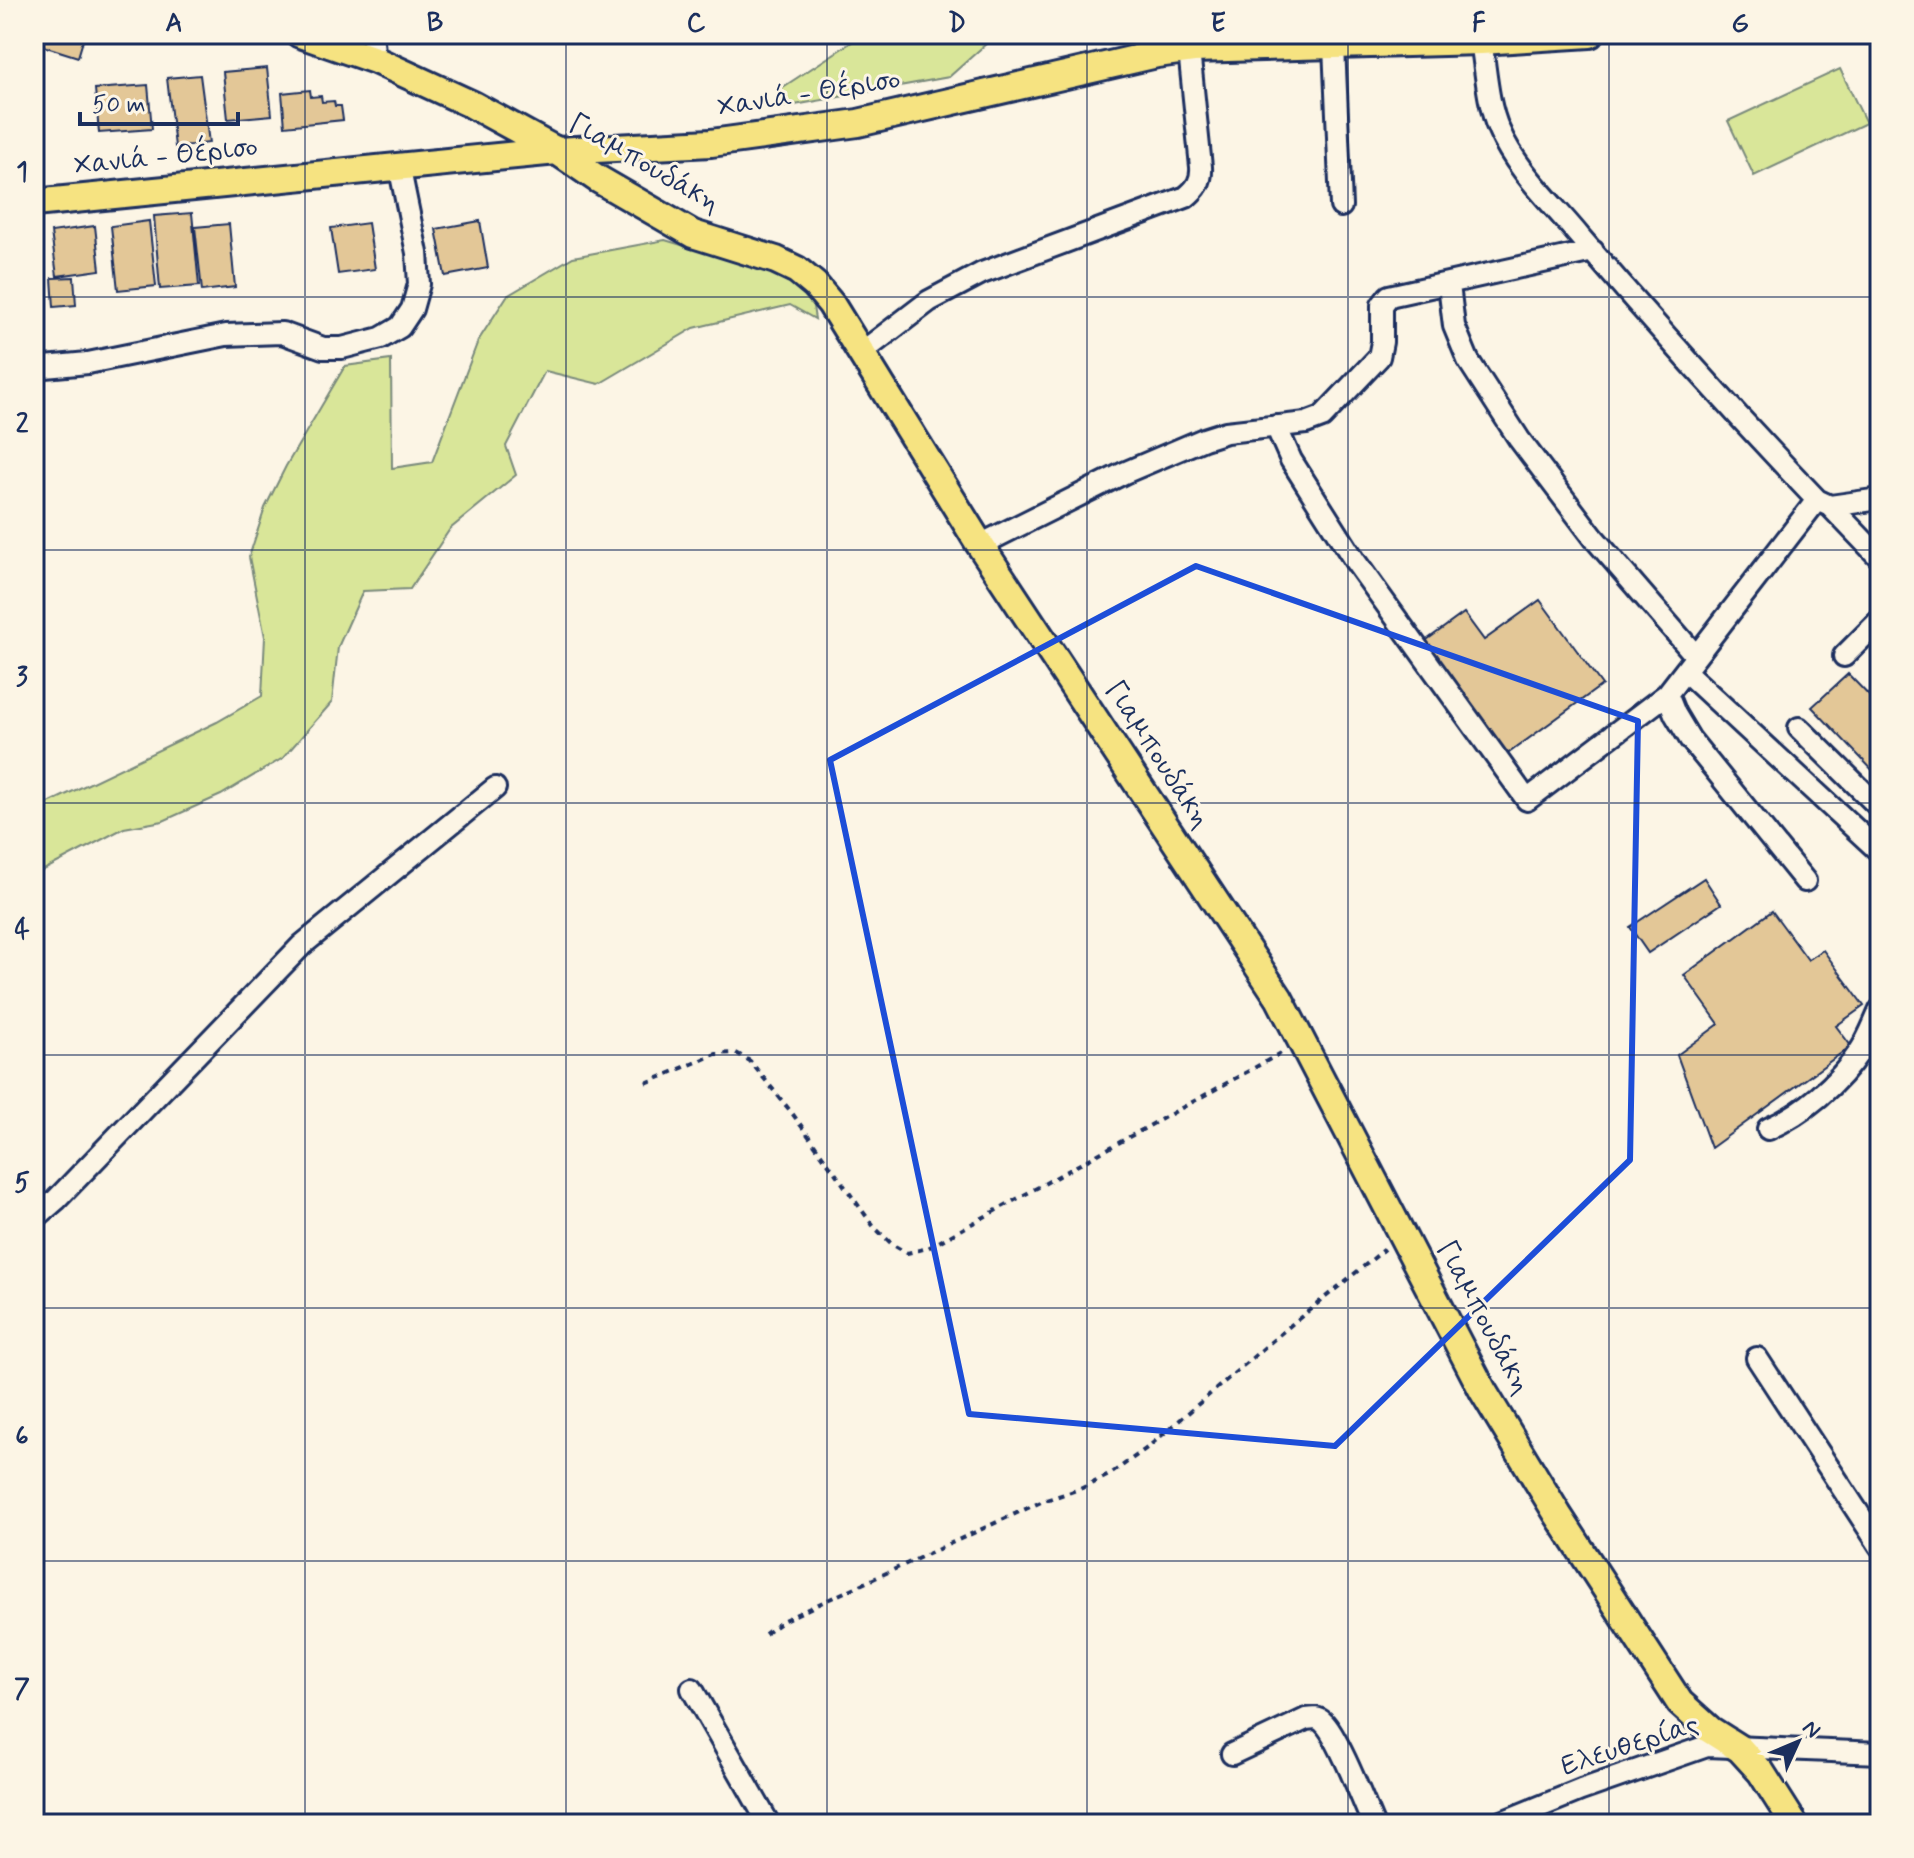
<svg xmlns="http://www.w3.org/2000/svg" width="1914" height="1858" font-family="Mynerve,sans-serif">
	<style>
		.green { fill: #d9e699; stroke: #7a8a7c; stroke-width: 2 }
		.building { fill: #e3c797; stroke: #1b2f5e; stroke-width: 2 }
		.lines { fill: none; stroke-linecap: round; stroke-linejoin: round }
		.minor-casing { stroke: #1b2f5e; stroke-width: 26 }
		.major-casing { stroke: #1b2f5e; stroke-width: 32 }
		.path { stroke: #1b2f5e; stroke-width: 4; stroke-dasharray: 6 6; stroke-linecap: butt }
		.minor { stroke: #fcf5e5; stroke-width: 20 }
		.major { stroke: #f6e381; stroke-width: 26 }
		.marked { fill: none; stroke: #1d4ed8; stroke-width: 6; stroke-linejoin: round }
		.grid { fill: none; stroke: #1b2f5e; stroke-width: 2; stroke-opacity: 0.55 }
		.labels { text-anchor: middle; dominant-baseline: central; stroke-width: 6; stroke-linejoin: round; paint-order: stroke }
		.street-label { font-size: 28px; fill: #1b2f5e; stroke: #fcf5e5 }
		.neatline { fill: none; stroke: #1b2f5e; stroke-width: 3 }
		.grid-label { font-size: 26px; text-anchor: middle; font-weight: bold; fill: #1b2f5e }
	</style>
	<rect width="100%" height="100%" fill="#fcf5e5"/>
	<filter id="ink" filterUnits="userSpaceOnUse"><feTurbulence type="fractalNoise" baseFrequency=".0125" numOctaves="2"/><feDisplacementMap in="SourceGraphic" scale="16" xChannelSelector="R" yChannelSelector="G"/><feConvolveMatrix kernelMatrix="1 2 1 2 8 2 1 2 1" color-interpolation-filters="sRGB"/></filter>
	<g filter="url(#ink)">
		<!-- green -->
		<path class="green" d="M864,34H997L949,77L778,108L777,91Z
			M1840,69L1866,123L1754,176L1728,121Z
			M665,240L765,270L811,294L815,319L790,305L694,328L599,384L545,371L506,446L516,475L450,529L410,589L363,591L338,647L332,702L283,758L221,795L163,821L124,828L34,875V810L217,722L262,696L265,637L249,557L265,508L286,466L345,366L391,360L392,468L432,462L478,341L507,296L573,257Z"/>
		<!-- building -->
		<path class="building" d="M40,34H85L78,57L37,44Z
			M267,68L272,115L228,119L223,72Z
			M200,75L209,143L175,147L167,78Z
			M148,85L152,129L99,133L95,89Z
			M310,90L311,97L321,96L322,102L334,101L335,106H341L343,120L285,126L282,93Z
			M192,213L199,286L160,289L154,216Z
			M149,221L156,286L118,290L111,226Z
			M480,221L488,268L445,276L436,229Z
			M368,223L375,269L338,274L331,228Z
			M229,224L235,287L202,291L195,227Z
			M95,226L100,270L57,276L51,232Z
			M74,277L76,305L54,307L52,278Z
			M1540,600L1602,685L1506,755L1424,642L1464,613L1484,640Z
			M1848,674L1880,707V778L1812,707Z
			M1704,878L1721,904L1648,953L1630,927Z
			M1772,911L1808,960L1823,950L1864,1006L1836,1026L1851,1046L1711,1148L1677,1055L1719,1024L1684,975Z"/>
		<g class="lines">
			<!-- minor casing -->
			<g class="minor-casing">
				<path id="minor" d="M372,34L375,60
					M1481,41C1486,70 1487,103 1499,130C1516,170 1553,204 1580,237C1657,327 1736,415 1817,500L1830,506L1880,499
					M1334,46L1341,206
					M1449,285L1454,326L1468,360L1519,439L1594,538L1695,655
					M861,353L929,301L982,273L1186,197C1196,189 1202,181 1201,167L1189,50
					M34,368L88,363L226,335L282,333L323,348H342L381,338L400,327L412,309L419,284L417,253L399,165
					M1276,426L1291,460L1355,561L1527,800L1667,694L1817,500
					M1830,506L1880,558
					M980,545L1124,473L1204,439L1226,432L1306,423L1322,417L1379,357L1382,342V305L1389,296L1593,251
					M1844,656L1880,620
					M1686,672L1880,852
					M1667,694L1675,714L1690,739L1805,881
					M1799,728L1880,808
					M1768,1129C1804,1113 1838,1084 1860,1051C1868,1039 1874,1024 1880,1010
					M34,1219L56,1200L302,945L495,788
					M1757,1358L1880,1546
					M692,1689L769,1824
					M1232,1754L1306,1719C1313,1718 1318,1717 1323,1722C1337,1734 1364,1803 1373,1824
					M1497,1824L1581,1790L1707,1746L1880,1753"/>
			</g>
			<!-- major casing -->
			<g class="major-casing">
				<path id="major" d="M300,34L375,60L473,105L557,151L598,179L693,234L776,260L797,270L815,285L831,304L980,545L1279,998L1483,1391L1558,1515L1680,1703L1710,1730L1740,1749L1761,1772L1794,1824
					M34,203L557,151L711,143L858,123L1157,54L1193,49L1481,41L1590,34"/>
			</g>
			<!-- path -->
			<path class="path" d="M646,1083L716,1054L736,1053L750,1061L792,1113L874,1227L893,1245L907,1253L928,1248L1283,1052
				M765,1634L784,1620L1043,1501L1080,1489L1109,1475L1147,1448L1286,1329L1385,1249"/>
			<!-- minor -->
			<use href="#minor" class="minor"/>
			<!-- major -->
			<use href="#major" class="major"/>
		</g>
	</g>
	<!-- marked area -->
	<path class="marked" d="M1196,566L1638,721L1630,1160L1335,1446L969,1414L830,760Z"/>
	<!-- grid -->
	<path class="grid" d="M305,34V1824M566,34V1824M827,34V1824M1087,34V1824M1348,34V1824M1609,34V1824M34,297H1880M34,550H1880M34,803H1880M34,1055H1880M34,1308H1880M34,1561H1880"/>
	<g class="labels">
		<!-- street labels -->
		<g class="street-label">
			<text transform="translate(809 94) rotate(-9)">Χανιά - Θέρισο</text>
			<text transform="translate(166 157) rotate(-6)">Χανιά - Θέρισο</text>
			<text transform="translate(644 164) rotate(30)">Γιαμπουδάκη</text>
			<text transform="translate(1157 755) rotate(57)">Γιαμπουδάκη</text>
			<text transform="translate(1483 1318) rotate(62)">Γιαμπουδάκη</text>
			<text transform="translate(1630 1746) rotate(-18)">Ελευθερίας</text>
		</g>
	</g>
	<!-- margin -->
	<rect width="1914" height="1858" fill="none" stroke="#fcf5e5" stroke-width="88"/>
	<!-- north arrow -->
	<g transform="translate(1798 1742) rotate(46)" stroke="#fcf5e5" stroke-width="6" paint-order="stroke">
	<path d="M0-6L14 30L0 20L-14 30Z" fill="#1b2f5e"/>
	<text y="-12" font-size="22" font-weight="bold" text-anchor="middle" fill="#1b2f5e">N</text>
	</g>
	<!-- scale -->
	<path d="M80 112v12h158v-12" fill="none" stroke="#1b2f5e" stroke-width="4"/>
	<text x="92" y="112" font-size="24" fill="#1b2f5e" stroke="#fcf5e5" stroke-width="6" paint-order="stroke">50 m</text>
	<rect x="44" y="44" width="1826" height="1770" class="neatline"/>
	<g class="grid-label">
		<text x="174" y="31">A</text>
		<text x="435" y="31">B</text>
		<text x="696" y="31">C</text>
		<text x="957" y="31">D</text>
		<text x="1218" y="31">E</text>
		<text x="1479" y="31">F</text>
		<text x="1740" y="31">G</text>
		<text x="22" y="180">1</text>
		<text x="22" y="432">2</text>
		<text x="22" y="685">3</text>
		<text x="22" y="938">4</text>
		<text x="22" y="1191">5</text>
		<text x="22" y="1444">6</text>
		<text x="22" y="1697">7</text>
	</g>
</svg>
